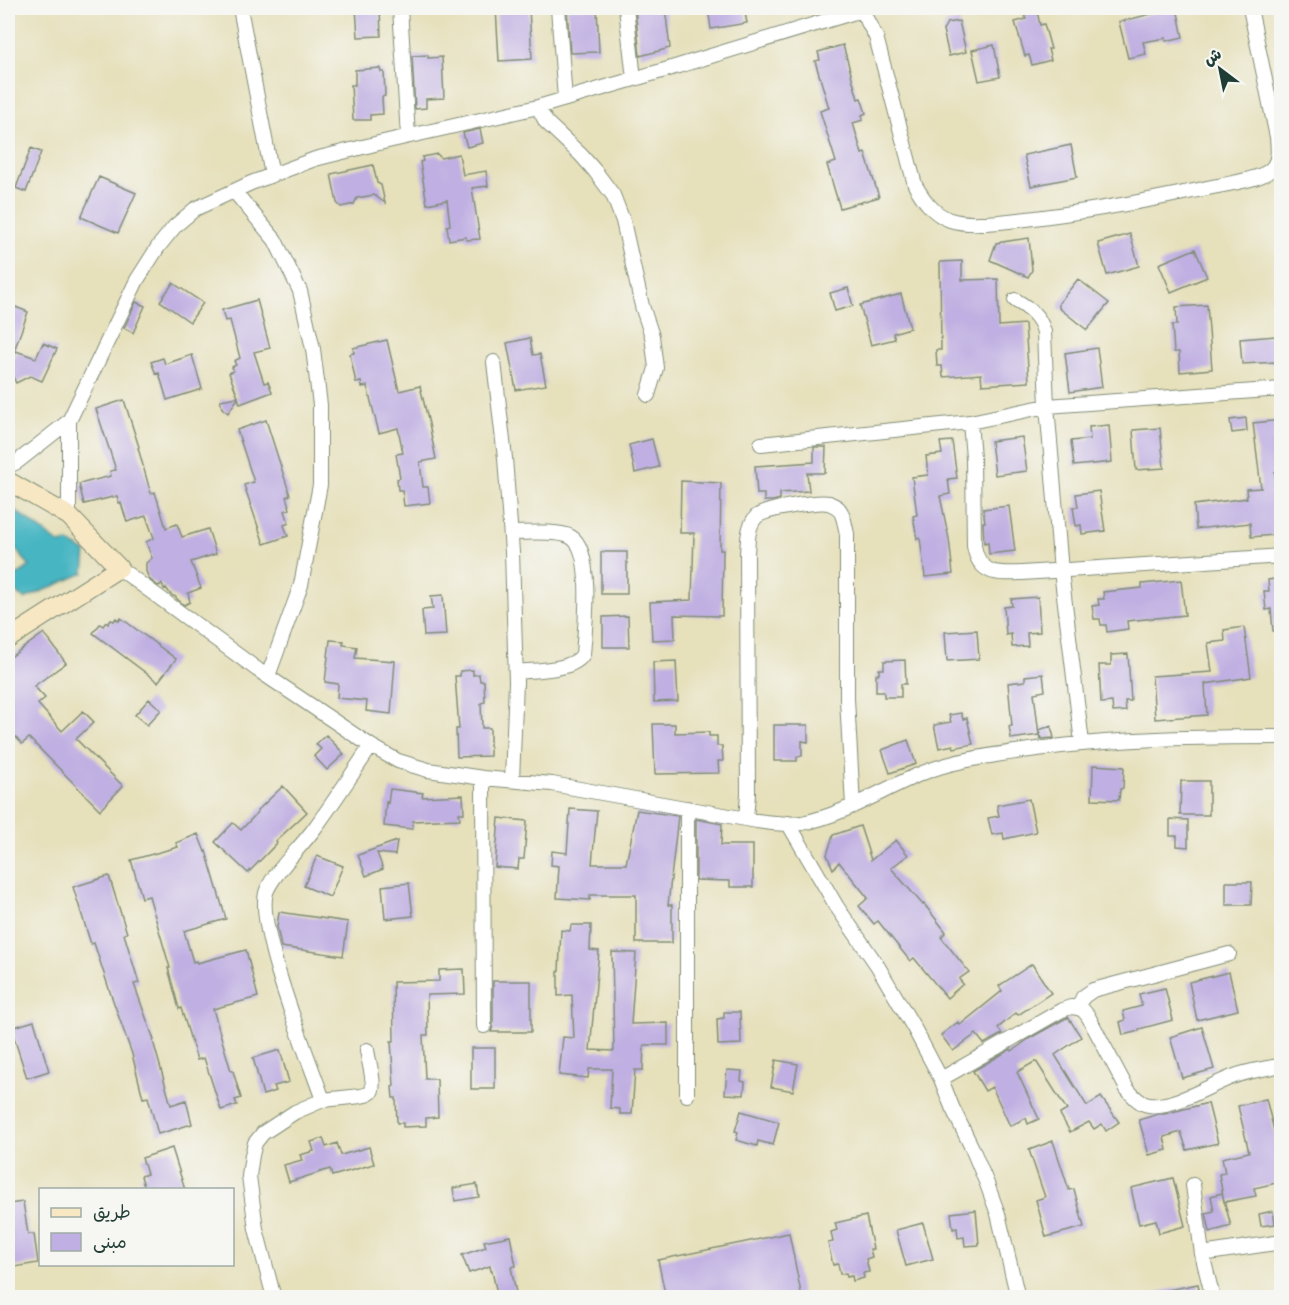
<svg xmlns="http://www.w3.org/2000/svg" width="1289" height="1305" font-family="'Patrick Hand','Playpen Sans Arabic',sans-serif">
	<style>
		.water { fill: #47b5c2; stroke: #33797b; stroke-width: 1.5 }
		.building { fill: #bfafe2 }
		.lines { fill: none; stroke-linecap: round; stroke-linejoin: round }
		.street-casing { stroke: #828e78; stroke-width: 16 }
		.secondary-casing { stroke: #828e78; stroke-width: 20 }
		.street { stroke: #fff; stroke-width: 14 }
		.secondary { stroke: #f7e8c3; stroke-width: 18 }
	</style>
	<rect width="100%" height="100%" fill="#f6f6f2"/>
	<filter id="ink" filterUnits="userSpaceOnUse"><feTurbulence type="fractalNoise" baseFrequency=".0167" numOctaves="2"/><feDisplacementMap in="SourceGraphic" scale="12" xChannelSelector="R" yChannelSelector="G"/><feConvolveMatrix kernelMatrix="1 2 1 2 8 2 1 2 1" color-interpolation-filters="sRGB"/></filter>
	<filter id="wash" filterUnits="userSpaceOnUse"><feTurbulence type="fractalNoise" baseFrequency=".008" numOctaves="4" result="noise"/><feDisplacementMap in="SourceGraphic" scale="24" xChannelSelector="R" yChannelSelector="G"/><feGaussianBlur stdDeviation="1.35" result="paint"/><feColorMatrix in="noise" values="0 0 0 0 0 0 0 0 0 0 0 0 0 0 0 0 0 1.4 0 .05"/><feComposite in="paint" operator="in"/></filter>
	<g filter="url(#wash)">
		<rect width="100%" height="100%" fill="#e6e0bb"/>
		<!-- water -->
		<path class="water" d="M8,505L60,544L68,542L86,552L84,573L24,599L16,592L8,598V582L30,566L10,543L8,544Z"/>
		<g id="blocks">
			<!-- building -->
			<path class="building" d="M356,8H380L381,36L358,37Z
				M496,8H529L532,59L499,61Z
				M567,8H597L599,52L570,53Z
				M635,8H665L670,48L640,56Z
				M708,8H744L747,23L711,29Z
				M1166,8H1177L1183,37L1166,41V38L1143,42L1146,54L1128,58L1119,22L1155,13V10Z
				M1037,11L1040,25L1044,24L1051,49H1048L1051,60L1032,65L1029,55L1025,56L1015,22L1026,19L1024,15Z
				M959,21L966,52L949,56L943,30L947,23Z
				M843,45L858,99L861,98L866,113L862,115L863,120L853,123L862,154L865,153L879,197L840,208L827,165L836,162L820,111L829,108L815,61L820,60L818,52Z
				M994,45L1000,77L979,81L972,50Z
				M428,55V58L442,57L444,98L426,99V108L415,109L412,56Z
				M380,68L381,72H384L385,96L382,97L383,114L370,115V120H353L351,85H355V70Z
				M480,129L483,143L467,147L463,133Z
				M1071,145L1077,177L1031,186L1024,155Z
				M31,148L41,152L26,192L16,188Z
				M437,154L441,158L459,154L463,175L486,171L488,186L472,188L480,239L466,240V237L449,240L447,226L450,225L447,200L427,204L420,162L423,161L422,157Z
				M373,165L377,183L381,185L385,203L374,195L357,198L354,204L341,207L337,203L331,174Z
				M99,177L136,193L118,233L81,217Z
				M1130,234L1139,266L1107,275L1098,243Z
				M1029,238L1032,270L1028,277L990,260L996,243Z
				M1195,249L1207,277L1171,292L1159,264Z
				M962,261V280L998,279L999,326L1025,324L1029,382L982,385L981,374L943,377L942,366H937L936,350H941L940,262Z
				M1078,279L1109,303L1087,330L1059,308V303Z
				M173,283L203,303L190,322L160,301Z
				M848,288L853,306L835,311L830,293Z
				M901,294L910,328L893,333L895,339L871,345L860,305Z
				M257,300L270,348L254,352L264,383L268,382L272,392L240,404L238,398L228,413L222,408L220,400L238,397L229,373L233,371L232,367L236,365L234,361L240,358L230,320L225,321L222,310Z
				M136,302L145,306L133,333L124,328Z
				M8,304L28,312L9,365H8Z
				M1207,305L1212,369L1180,372L1179,352H1174L1172,325H1177L1176,307Z
				M1276,336L1278,362L1242,364L1240,339Z
				M530,338L533,355L540,354L546,385L516,390L507,343Z
				M387,340L399,391L420,386L429,424L436,459L420,462L423,487H428L430,503L404,506L402,490H398L397,479L400,478L396,454L403,453L398,428L379,433L367,386L362,387L361,382L356,383L350,354L354,353L353,348Z
				M43,343L57,349L42,381L30,376L16,383L9,369L16,351L36,358Z
				M1097,348L1102,387L1070,392L1065,353Z
				M192,355L202,389L167,400L159,373L156,374L151,362L163,358L165,364Z
				M124,400L139,447L138,448L151,494L155,492L166,528L177,524L182,537L208,529L216,554L191,562L201,588L188,593L190,602L184,605L177,599L176,597L171,595L166,588L164,589L162,584L158,586L149,579L146,571V563L152,558L146,542L154,538L146,516L127,522L121,503H119L117,496L84,504L79,484L111,476L110,471L116,470L96,409Z
				M1246,418L1247,431L1232,433L1230,420Z
				M266,420L290,495L286,497L290,509L285,511L289,523L284,525L288,536L264,544L244,485L254,482L237,430Z
				M1281,420V471L1275,472L1281,527L1274,528V535L1251,537L1250,523L1196,529L1194,505L1247,498L1246,489L1261,488L1253,423Z
				M1109,425L1112,462L1074,466L1071,441L1090,439L1089,427Z
				M1160,428L1164,468L1136,470L1133,430Z
				M1022,437L1027,471L995,475L991,441Z
				M652,439L659,467L635,473L629,445Z
				M952,441L957,478L948,479L950,494L940,496L949,539L953,574L925,577L920,538L917,539L913,516L917,515L912,477L928,475L926,456L942,454L940,442Z
				M814,447H826L825,473H807L809,491L780,493V499L773,501H764V494H757L755,466L814,462Z
				M681,481L721,483L720,550H723L722,616L674,615L675,639L652,640L650,602L692,600L694,533H680Z
				M1099,491L1105,531L1082,534L1081,525L1076,526L1073,507H1078L1076,494Z
				M1009,506L1015,551L989,554L988,542L984,543L983,522H985L983,509Z
				M601,552H627V594H601Z
				M1281,578V631H1273L1271,609L1266,610L1264,591H1269L1268,580Z
				M1181,580L1185,615L1127,621L1128,629L1107,632L1106,625H1101L1100,619H1094L1092,606L1099,605L1098,599H1104L1103,592L1142,588V584Z
				M443,595L446,635L424,636L422,610L433,609L431,596Z
				M1038,597L1040,632L1027,633L1028,646L1012,647L1011,634L1006,635L1004,607L1012,606L1011,599Z
				M628,616L629,647H603V617Z
				M116,618L119,621L121,618L176,659L158,682L93,633L100,624L103,626L106,622L108,624L111,620L114,621Z
				M1244,627L1251,677L1205,684L1207,715L1155,719L1152,676L1212,672L1208,643L1225,641L1224,630Z
				M977,630L979,659L947,661L945,632Z
				M44,633L66,663L34,686L45,698L38,704L62,731L83,711L94,722L76,739L123,786L100,810L29,738L22,744L8,728V659Z
				M330,640L344,641L343,645L357,647L355,658L395,661L391,714L366,711L367,701L337,698L338,684L325,682Z
				M1128,654L1131,701H1125L1126,711L1113,712L1112,702L1101,703L1099,665H1111V655Z
				M905,660L906,684H901V697H884V692H876V674H879V669H884V661Z
				M676,661L678,701L654,702L653,662Z
				M473,670V675L479,674L480,681H484L485,702L481,703L482,728H490V756L457,757L456,729H459L455,676H460V671Z
				M1043,674L1045,691L1034,693L1039,735L1011,739L1009,726H1012L1008,683L1025,681V676Z
				M149,699L161,710L147,725L135,715Z
				M961,713L963,719L967,718L973,744L954,748L953,745L939,748L934,725L951,722L949,715Z
				M653,724H675V733L709,732V736H717V746H722L723,761H718L719,773L655,774Z
				M774,725H808V742L802,741V756L797,757V761H774Z
				M1051,726L1054,738L1041,739L1039,730Z
				M326,735L344,754L327,770L314,756L321,749L316,744Z
				M908,740L916,764L890,773L882,750Z
				M1093,765L1124,767L1123,788L1120,789L1119,800L1092,799Z
				M1181,781H1209V815H1180Z
				M283,786L307,812L276,841L277,843L248,873L215,842L233,823L241,830L258,812L257,811Z
				M390,789L423,793L422,797L463,795L464,813H459L460,819L413,821L412,829L384,826L386,802L388,803Z
				M1029,799L1036,832L1004,839L1003,833L992,835L988,818L999,816L997,805Z
				M570,809L597,811L592,864H626L637,810L678,816L668,905H672V943H636V895H590V900L557,898L559,866L551,865L552,851L567,853Z
				M499,818L527,821L524,859H519L518,869L495,867Z
				M696,819L722,824L721,845H753V887H730V881L696,880Z
				M1170,819L1188,820V847L1177,846V836H1170Z
				M860,826L871,860L896,840L908,855L891,868L923,905L924,904L946,932L941,937L969,972L959,979L963,984L947,998L914,958L910,961L878,921L874,924L859,906L868,898L839,862L833,869L827,855L833,835Z
				M198,834L205,852L206,851L226,919L184,931L193,962L196,961L197,963L246,950L258,997L213,1009L231,1071H233L241,1098L235,1100L237,1105L221,1110L204,1058L197,1060L181,1008L179,1009L168,968H170L149,896L142,898L131,860L178,847L176,843Z
				M397,841L395,855L377,853L383,869L366,876L358,855Z
				M317,856L343,866L330,897L304,886Z
				M109,876L127,933L124,934L139,983L134,984L154,1040L153,1041L171,1105L186,1100L192,1124L158,1134L148,1097L143,1098L132,1054L110,992L94,943L91,944L73,887Z
				M1226,882H1252L1251,905H1226Z
				M409,883L413,916L385,919L382,886Z
				M279,912L348,922L343,956L281,947L277,927Z
				M571,925H591L590,950L599,951L590,1050L614,1051L612,952L636,953L631,1024L668,1023V1045H644L643,1070H635L632,1114H620V1109L610,1108L612,1069H589L588,1078L559,1075L563,1037L574,1038L572,995L558,996V971H559L561,930L570,931Z
				M1032,964L1051,993L1018,1015L1016,1013L998,1028L1002,1034L984,1044L976,1034L953,1051L941,1035L958,1022L960,1025L1002,991L999,986Z
				M464,969L465,994L427,995L428,1035H423L425,1079H437L438,1117L426,1118V1126L403,1127V1123H397L396,1098H393L392,1087L394,1086L391,1041H394L393,982L439,981V970Z
				M1229,972L1238,1010L1197,1020L1189,982Z
				M493,981H531V1032H491L493,1026Z
				M1165,988L1173,1020L1139,1029V1031L1123,1035L1120,1022L1125,1020L1123,1011L1142,1006L1139,994Z
				M724,1012H740L741,1044L718,1045L717,1019L724,1018Z
				M1068,1017L1081,1037L1055,1055L1087,1106L1101,1097L1119,1122L1106,1131L1102,1124L1094,1129L1089,1122L1070,1132L1060,1114L1067,1110L1036,1061L1017,1072L1039,1119L1028,1124L1026,1118L1010,1126L992,1087L985,1091L973,1071L1011,1049L1012,1051L1030,1038Z
				M34,1021L49,1071L27,1078L11,1028Z
				M1202,1027L1214,1069L1182,1078L1170,1037Z
				M471,1048H495V1089H471Z
				M280,1050L289,1082L274,1086L276,1091L263,1095L253,1058Z
				M776,1060L798,1064L793,1091L771,1087Z
				M727,1070L742,1071L741,1081L745,1082L744,1095L725,1094Z
				M1266,1099L1281,1158V1182L1254,1188L1256,1196L1224,1202L1219,1174L1225,1173L1222,1158L1249,1152L1238,1106Z
				M1208,1103L1218,1143L1187,1150L1181,1132L1164,1137L1167,1150L1149,1155L1139,1120L1158,1114H1164Z
				M741,1111L779,1122L773,1145L758,1141L757,1146L736,1140L738,1132L735,1131Z
				M323,1138L326,1147L337,1143L341,1155L369,1147L374,1164L332,1176L330,1169L289,1182L284,1165L302,1160L300,1155L314,1151L311,1142Z
				M1053,1141L1069,1190L1074,1189L1084,1227L1046,1237L1036,1200L1045,1197L1029,1150Z
				M172,1148L185,1190H145L141,1176L147,1174L142,1158Z
				M1173,1178L1185,1226L1159,1233L1156,1220L1139,1224L1131,1188Z
				M477,1184L479,1197L455,1201L453,1188Z
				M1222,1193L1231,1226L1210,1232L1206,1213L1214,1211L1211,1196Z
				M23,1202L28,1234H34L38,1263L8,1268V1204Z
				M976,1210L979,1245L965,1246L964,1237L958,1238L957,1228L953,1229L951,1213Z
				M1273,1211L1275,1224L1261,1226L1259,1214Z
				M866,1216L873,1249H870L872,1257L866,1259L869,1272L863,1273L864,1278L853,1281L852,1276L847,1277L846,1273L840,1274L838,1264L833,1265L828,1243L833,1242L831,1232L837,1230L835,1223Z
				M923,1223L933,1259L906,1266L896,1230Z
				M789,1233L802,1298H666L658,1260Z
				M510,1236L516,1266L511,1267L517,1298H498L492,1271H491L490,1266L469,1273L462,1255L486,1247L484,1241Z
				M1198,1284L1201,1298H1159L1158,1292Z"/>
		</g>
	</g>
	<g filter="url(#ink)">
		<use href="#blocks" fill-opacity="0" stroke="#828e78" stroke-width="1.5"/>
		<g class="lines">
			<!-- street casing -->
			<g class="street-casing">
				<path id="street" d="M240,8L272,175
					M400,8L408,136
					M558,8L565,99
					M626,8L634,79
					M861,9L876,37L915,185C923,199 933,214 950,220C969,226 998,222 1018,220C1080,213 1142,202 1203,189C1219,185 1257,181 1269,171C1280,163 1278,149 1277,137L1250,8
					M538,107L546,122L581,155L595,171L613,195L623,221L642,306L652,336L656,368L648,395
					M234,191L275,240L300,291L313,349L320,405V485L301,585L268,676
					M1015,300C1029,308 1040,316 1044,332L1047,406L1061,571L1082,743
					M494,362L505,458L512,552L516,682L512,780
					M69,421V516
					M970,422L973,458L974,546C979,575 997,574 1022,573L1282,556
					M761,444L970,422L1047,406L1282,389
					M8,466L17,462L69,421L137,280L158,247L175,226L195,209L251,183L315,159L379,143L538,107L665,70L868,8
					M511,533C525,533 559,530 571,537C594,550 585,630 583,654C574,671 534,670 516,672
					M119,568L258,670L371,746L398,761L428,770L483,778L552,784L757,821C772,823 787,825 802,823C855,813 898,777 950,764C981,756 1013,752 1045,748C1123,738 1202,737 1282,737
					M483,778L484,1026
					M746,819L748,794L747,554C748,542 747,527 756,517C764,509 817,501 829,503C831,504 836,506 838,508C844,514 845,526 847,534V699L853,806
					M788,823L837,907L877,965L914,1028L941,1079L952,1107L972,1148L987,1184L998,1214L1018,1298
					M1078,1008L1083,997L1093,990L1229,954
					M941,1079L1062,1010L1071,1007L1078,1008L1083,1010L1088,1016L1127,1089C1133,1096 1140,1104 1149,1105C1175,1108 1208,1086 1232,1077C1247,1071 1265,1069 1282,1065
					M687,1095V808
					M323,1100L361,1096C365,1095 368,1095 371,1092C376,1085 368,1059 367,1050
					M1193,1185L1202,1254
					M274,1298L256,1229L249,1176L252,1155L255,1143L263,1133L295,1112L323,1100C310,1062 253,922 267,890C275,871 301,847 314,829C334,802 352,774 371,746
					M1213,1298L1202,1254L1282,1242"/>
			</g>
			<!-- secondary casing -->
			<g class="secondary-casing">
				<path id="secondary" d="M8,481L69,516L119,568L8,639"/>
			</g>
			<!-- street -->
			<use href="#street" class="street"/>
			<!-- secondary -->
			<use href="#secondary" class="secondary"/>
		</g>
	</g>
	<!-- margin -->
	<rect width="1289" height="1305" fill="none" stroke="#f6f6f2" stroke-width="30"/>
	<!-- legend -->
	<rect x="39" y="1188" width="195" height="78" fill="#f6f6f2" stroke="#a0aca6" stroke-width="1.5"/>
	<rect x="51" y="1208" width="30" height="9" fill="#f7e8c3" stroke="#a0aca6" stroke-width="1.5"/>
	<text x="93" y="1218" font-size="18" fill="#1f3d34">طريق</text>
	<rect x="51" y="1233" width="30" height="18" fill="#bfafe2" stroke="#a0aca6" stroke-width="1.5"/>
	<text x="93" y="1248" font-size="18" fill="#1f3d34">مبنى</text>
	<!-- north arrow -->
	<g transform="translate(1220 69) rotate(328)" stroke="#f6f6f2" stroke-width="4.5" paint-order="stroke">
	<path d="M0-4.5L10 22L0 15L-10 22Z" fill="#1f3d34"/>
	<text y="-9" font-size="16" font-weight="bold" text-anchor="middle" fill="#1f3d34">ش</text>
	</g>
</svg>
